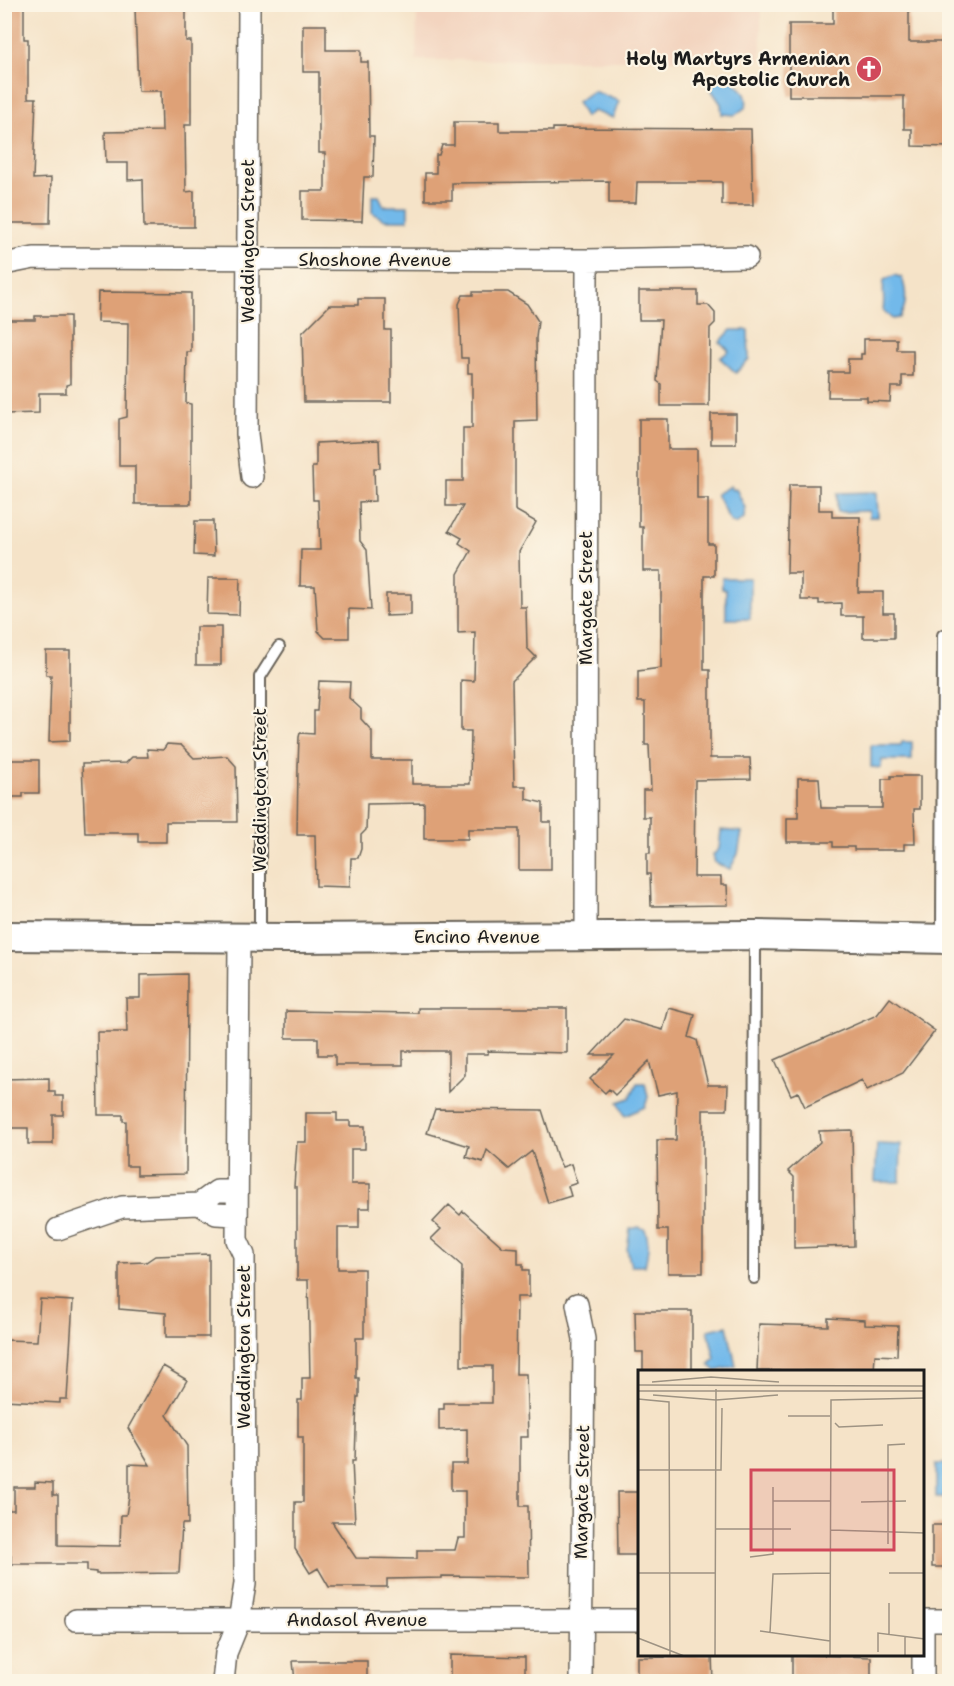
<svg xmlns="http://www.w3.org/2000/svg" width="954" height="1686" font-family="'Shantell Sans',sans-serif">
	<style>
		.built { fill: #f3d4bf }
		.water { fill: #72b9ea; stroke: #476a83; stroke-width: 1.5 }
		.building { fill: #dea177 }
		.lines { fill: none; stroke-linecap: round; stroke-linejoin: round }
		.lane-casing { stroke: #686258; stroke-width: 14 }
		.street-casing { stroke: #686258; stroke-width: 24 }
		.secondary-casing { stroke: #686258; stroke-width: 32 }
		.lane { stroke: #fff; stroke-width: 10 }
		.street { stroke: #fff; stroke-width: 21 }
		.secondary { stroke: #fff; stroke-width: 28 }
		.labels { text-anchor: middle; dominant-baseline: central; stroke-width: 4.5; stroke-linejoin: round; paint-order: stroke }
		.poi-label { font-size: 18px; font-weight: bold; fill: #1c1c1c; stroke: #fcf5e5; text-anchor: end }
		.street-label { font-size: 18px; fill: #1c1c1c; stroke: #fcf5e5 }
		.inset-road { fill: none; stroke: #9e9383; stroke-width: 1.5 }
		.view { fill: #d1495b; fill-opacity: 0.15; stroke: #d1495b; stroke-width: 3 }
		.inset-edge { fill: none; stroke: #1c1c1c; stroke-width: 3 }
	</style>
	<rect width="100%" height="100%" fill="#fcf5e5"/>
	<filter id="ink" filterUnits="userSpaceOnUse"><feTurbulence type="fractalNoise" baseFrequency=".0167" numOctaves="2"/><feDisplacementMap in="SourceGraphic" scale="12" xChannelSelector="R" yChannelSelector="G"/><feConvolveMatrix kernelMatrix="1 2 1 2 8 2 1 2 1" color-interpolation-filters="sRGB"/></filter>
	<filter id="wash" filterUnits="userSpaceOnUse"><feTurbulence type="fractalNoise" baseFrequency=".008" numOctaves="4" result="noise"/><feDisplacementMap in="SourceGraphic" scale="24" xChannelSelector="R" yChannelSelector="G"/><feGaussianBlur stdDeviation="1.35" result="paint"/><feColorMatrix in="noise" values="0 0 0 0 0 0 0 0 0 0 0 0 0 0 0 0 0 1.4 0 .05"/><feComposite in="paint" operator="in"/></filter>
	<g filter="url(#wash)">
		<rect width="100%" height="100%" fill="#f5e3c8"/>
		<!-- built -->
		<path class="built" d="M417,5H761V60H416Z"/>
		<!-- water -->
		<path class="water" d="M721,73C733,82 750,89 746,107L735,115L722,114L721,104L708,85Z
			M593,91L619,101L613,118L593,111L585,117L577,102Z
			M372,196H379L384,206H408V220H384L372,212Z
			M895,275L902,278C907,292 908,305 899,318L892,319L883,310C885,299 882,290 884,280Z
			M731,330H748L749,359L736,373L720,358L729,351L720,342Z
			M730,486L732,490L736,489L745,508L744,518L735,524L730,521L716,494Z
			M877,492L878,517H869V511L837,512V493Z
			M722,578H750V619H726V590L722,589Z
			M902,742H912V760H882L881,768L871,767V745H901Z
			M721,830L742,832L738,854L730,869L715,863L713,855L719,849Z
			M637,1083H645L648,1097L645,1107L625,1116L618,1102L630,1098Z
			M877,1144L901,1145L900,1182H875Z
			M639,1227L645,1229C650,1243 648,1252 645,1266H631L627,1250L630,1229Z
			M727,1326L736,1366L716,1371L709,1365L715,1359L708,1330Z
			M936,1464H949V1497H936Z"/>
		<g id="blocks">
			<!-- building -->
			<path class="building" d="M4,4H24V39H28V98H36L33,179L51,178L50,223H4Z
				M833,4H909V42H950V147L912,146V129H904V96H789V24H833Z
				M186,7V41H191V125H185L186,192L194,191V227H144L143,179L128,180V163H106L105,132L162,131L161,91H138L135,8Z
				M303,25H326V50H361V62H368L369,136H374L373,177H364L362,221L302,220V191H325V153H319V72H303Z
				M454,122H499V131H553V128L751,129L753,205H722V182H637L636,203H609V181L452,183V200H425V173H436V155H439L442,145H454Z
				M639,291H698V305H708L715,313V323L710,328L709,406H661V384L657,381L661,320H639Z
				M98,292L191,293V352H187L186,403L191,404V504H135V466H119V419L127,417L128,323L97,322Z
				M473,292H508L527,304L538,321L536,338L537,420L515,421V510L536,522L519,552L520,607H526L527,648L536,657L512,681L514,786H526V799L543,803V822H551V870H519V829H468V839H424V803L367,804L366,830L361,835V849L358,858H351L350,887L316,886L315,835H297L298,767L299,737L300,733L314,734V711H317L319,681L350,682L349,698L361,709V719L372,731V760H412V784H470L471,731H461V680L474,681L475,632L458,633V574L471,551L459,543L462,538L449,531L463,506H446V481H463V428H472V373H468V358H461L459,304L463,295H473Z
				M358,299H385V330H391V402H304L302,333L330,305H358Z
				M35,316H70V384L66,385V393H39V413L4,414V320H35Z
				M864,339H897V350H913V376H902V387H891L890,402L867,401V397H828L829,372H848V359H861V354H864Z
				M711,414H736V444H711Z
				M639,419H668V449H697V499H708V544H714V576H704V670H710V758H750L751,779L695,780L694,877H721V885H727L728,905L651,906L650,874H647V853H650V817H643V790H651L649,745H645V702H638V671L661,668V571H643V527H639Z
				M379,440L380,468H374L375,501L359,502L360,541L367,550L371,610L349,609V638H325L318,631L315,586H300L301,550H320L318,500H313L312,467H316V443Z
				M789,485H819V510H832V517H860L858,592H883V613H894V638H863V616H841V603L819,604V600H801V573H787Z
				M195,521H213L214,556L194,555Z
				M208,578H240L239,615L207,614Z
				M386,594H411V615L386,616Z
				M196,627H221V665H196Z
				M46,651H70V741L49,742L51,675H46Z
				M167,744L181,745L194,758L227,756L236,766L237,822H166V842H138V833H85L82,764L126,763L132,757H148L147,749L163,750Z
				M4,760H39V793H23V797H4Z
				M891,776H920V809H914L915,844H904V850H854V847H833V842H787V818H798V778H819L821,808H882V779H891Z
				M187,974L186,1174L137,1175V1166H126V1121H123V1115H98L97,1032H127L126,998H140V975Z
				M890,998L935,1031L903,1073L867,1090L862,1080L805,1107L798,1092L791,1095L775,1060L877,1015Z
				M418,1008H567V1053L488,1051V1054H465V1075L448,1092V1051H403V1065H335V1055H318V1038H286V1011L418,1013Z
				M669,1008L695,1015L689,1037L697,1040L708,1085H728L727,1110H703V1273H668V1230H658L657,1140H676L677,1091L658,1095L649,1061L615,1095L609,1089L605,1093L590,1079L614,1055H591L624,1019L663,1030Z
				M49,1078V1091H55V1096H63V1115H53V1144H28V1128H4V1079Z
				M435,1109L542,1110L557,1157L562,1167L571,1164L577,1183L568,1186L571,1196L548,1203L532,1151L509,1169L487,1150L483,1162L466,1157L469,1146L427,1133Z
				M306,1113H337V1121H350V1126H365V1149H351V1184H370V1208H359V1228H338V1269H364V1338H356V1378H359V1397H357L355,1461H352L355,1522H332L356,1558L417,1559V1550H455L458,1538H465V1491H451V1464H467V1429L439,1430V1409H444V1403H492V1366H461L462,1266L431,1239L441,1229L433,1222L449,1205L460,1215L463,1211L503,1247L518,1248V1264H523V1270H529V1297H517L516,1374H526L527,1404L528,1437H520V1506H528L529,1577L442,1576V1578L387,1579V1587H329L318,1568L310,1573L295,1549V1502H303V1437H298V1400H302V1378H310L308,1280H297V1187H294L297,1142H306Z
				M852,1130L854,1246L794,1248V1177L788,1171L820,1142L819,1131Z
				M209,1254V1337H166V1313L119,1309V1263L146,1262L155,1256Z
				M40,1299L73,1301L67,1399H60V1403L4,1400V1340L37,1341Z
				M635,1311H692V1371H643V1352H636Z
				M828,1318L865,1320V1325L898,1326L897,1356L875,1355L874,1371H757L759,1324L828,1326Z
				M163,1366L187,1380L167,1415L187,1446L188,1524H182L179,1573L96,1574V1572L87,1571V1564H11V1556H4V1510H14V1487H35V1482L53,1483V1495H58V1545L120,1546L121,1515H126L129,1497V1464L150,1465L128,1428Z
				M617,1492H639V1555H618Z
				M932,1525H950V1567H932Z
				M792,1654L871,1657V1682H792Z
				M450,1655L525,1657V1682H450Z
				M665,1655H712L713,1682H637V1657H665Z
				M293,1661H367V1682H295Z"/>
		</g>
	</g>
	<g filter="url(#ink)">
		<use href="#blocks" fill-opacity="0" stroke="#686258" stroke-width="1.5"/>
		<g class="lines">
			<!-- lane casing -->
			<g class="lane-casing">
				<path id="lane" d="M260,935V677L279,647
					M942,939L943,635
					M754,1278L755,935"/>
			</g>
			<!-- street casing -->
			<g class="street-casing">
				<path id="street" d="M249,4L247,434L252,477
					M4,264L34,258L587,260L747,257
					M586,936L587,260
					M199,1204L217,1191H237
					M58,1229L122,1207L199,1204L216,1214L237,1215
					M577,1304L584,1339L581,1682
					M76,1620H639
					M922,1620H950
					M223,1682L226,1653L239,1621L245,1584L244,1255L237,1240L239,938
					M923,1682V1620"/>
			</g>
			<!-- secondary casing -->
			<g class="secondary-casing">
				<path id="secondary" d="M4,936L289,938L755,935L950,939"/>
			</g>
			<!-- lane -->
			<use href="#lane" class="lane"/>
			<!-- street -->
			<use href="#street" class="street"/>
			<!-- secondary -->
			<use href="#secondary" class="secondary"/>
		</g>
	</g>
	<!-- icons -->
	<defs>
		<g id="church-disc" transform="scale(1.35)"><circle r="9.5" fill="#d1495b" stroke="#fcf5e5"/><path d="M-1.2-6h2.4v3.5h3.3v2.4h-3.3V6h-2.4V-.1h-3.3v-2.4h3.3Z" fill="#fff"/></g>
	</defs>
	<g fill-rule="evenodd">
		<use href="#church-disc" x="869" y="69"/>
	</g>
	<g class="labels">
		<!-- poi labels -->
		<g class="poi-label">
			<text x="850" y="59">Holy Martyrs Armenian<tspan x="850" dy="21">Apostolic Church</tspan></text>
		</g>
		<!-- street labels -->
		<g class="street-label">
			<text transform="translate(248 241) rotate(-90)">Weddington Street</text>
			<text x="375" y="260">Shoshone Avenue</text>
			<text transform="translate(586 598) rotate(-90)">Margate Street</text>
			<text transform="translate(260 790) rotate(-90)">Weddington Street</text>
			<text x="477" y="937">Encino Avenue</text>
			<text transform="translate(244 1347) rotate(-90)">Weddington Street</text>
			<text transform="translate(582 1492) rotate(-89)">Margate Street</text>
			<text x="357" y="1620">Andasol Avenue</text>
		</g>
	</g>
	<!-- overview -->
	<g transform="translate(638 1370)">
		<rect width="286" height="286" fill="#f5e3c8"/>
		<path class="inset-road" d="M14,12L73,7L141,12M0,15L287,16M0,21H287M15,25L78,30L140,25M0,29L31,32L32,286M150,46H192M197,53L201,57L245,55M0,100H83L84,38M135,131H192M223,132L268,131M77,159H153M193,160L287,163M250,174V75L267,74M112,187L135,184V117M0,203H77M251,203H287M122,261L192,271M132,263L135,204L192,203M251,264V233M0,268L46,286M240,282V263L287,269M77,286L78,19M192,286L193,30L287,28M267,286V267"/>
		<path class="view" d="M113,100H256V180H113Z"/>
		<rect width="286" height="286" class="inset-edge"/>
	</g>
	<!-- margin -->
	<rect width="954" height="1686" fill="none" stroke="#fcf5e5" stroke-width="24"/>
</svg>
